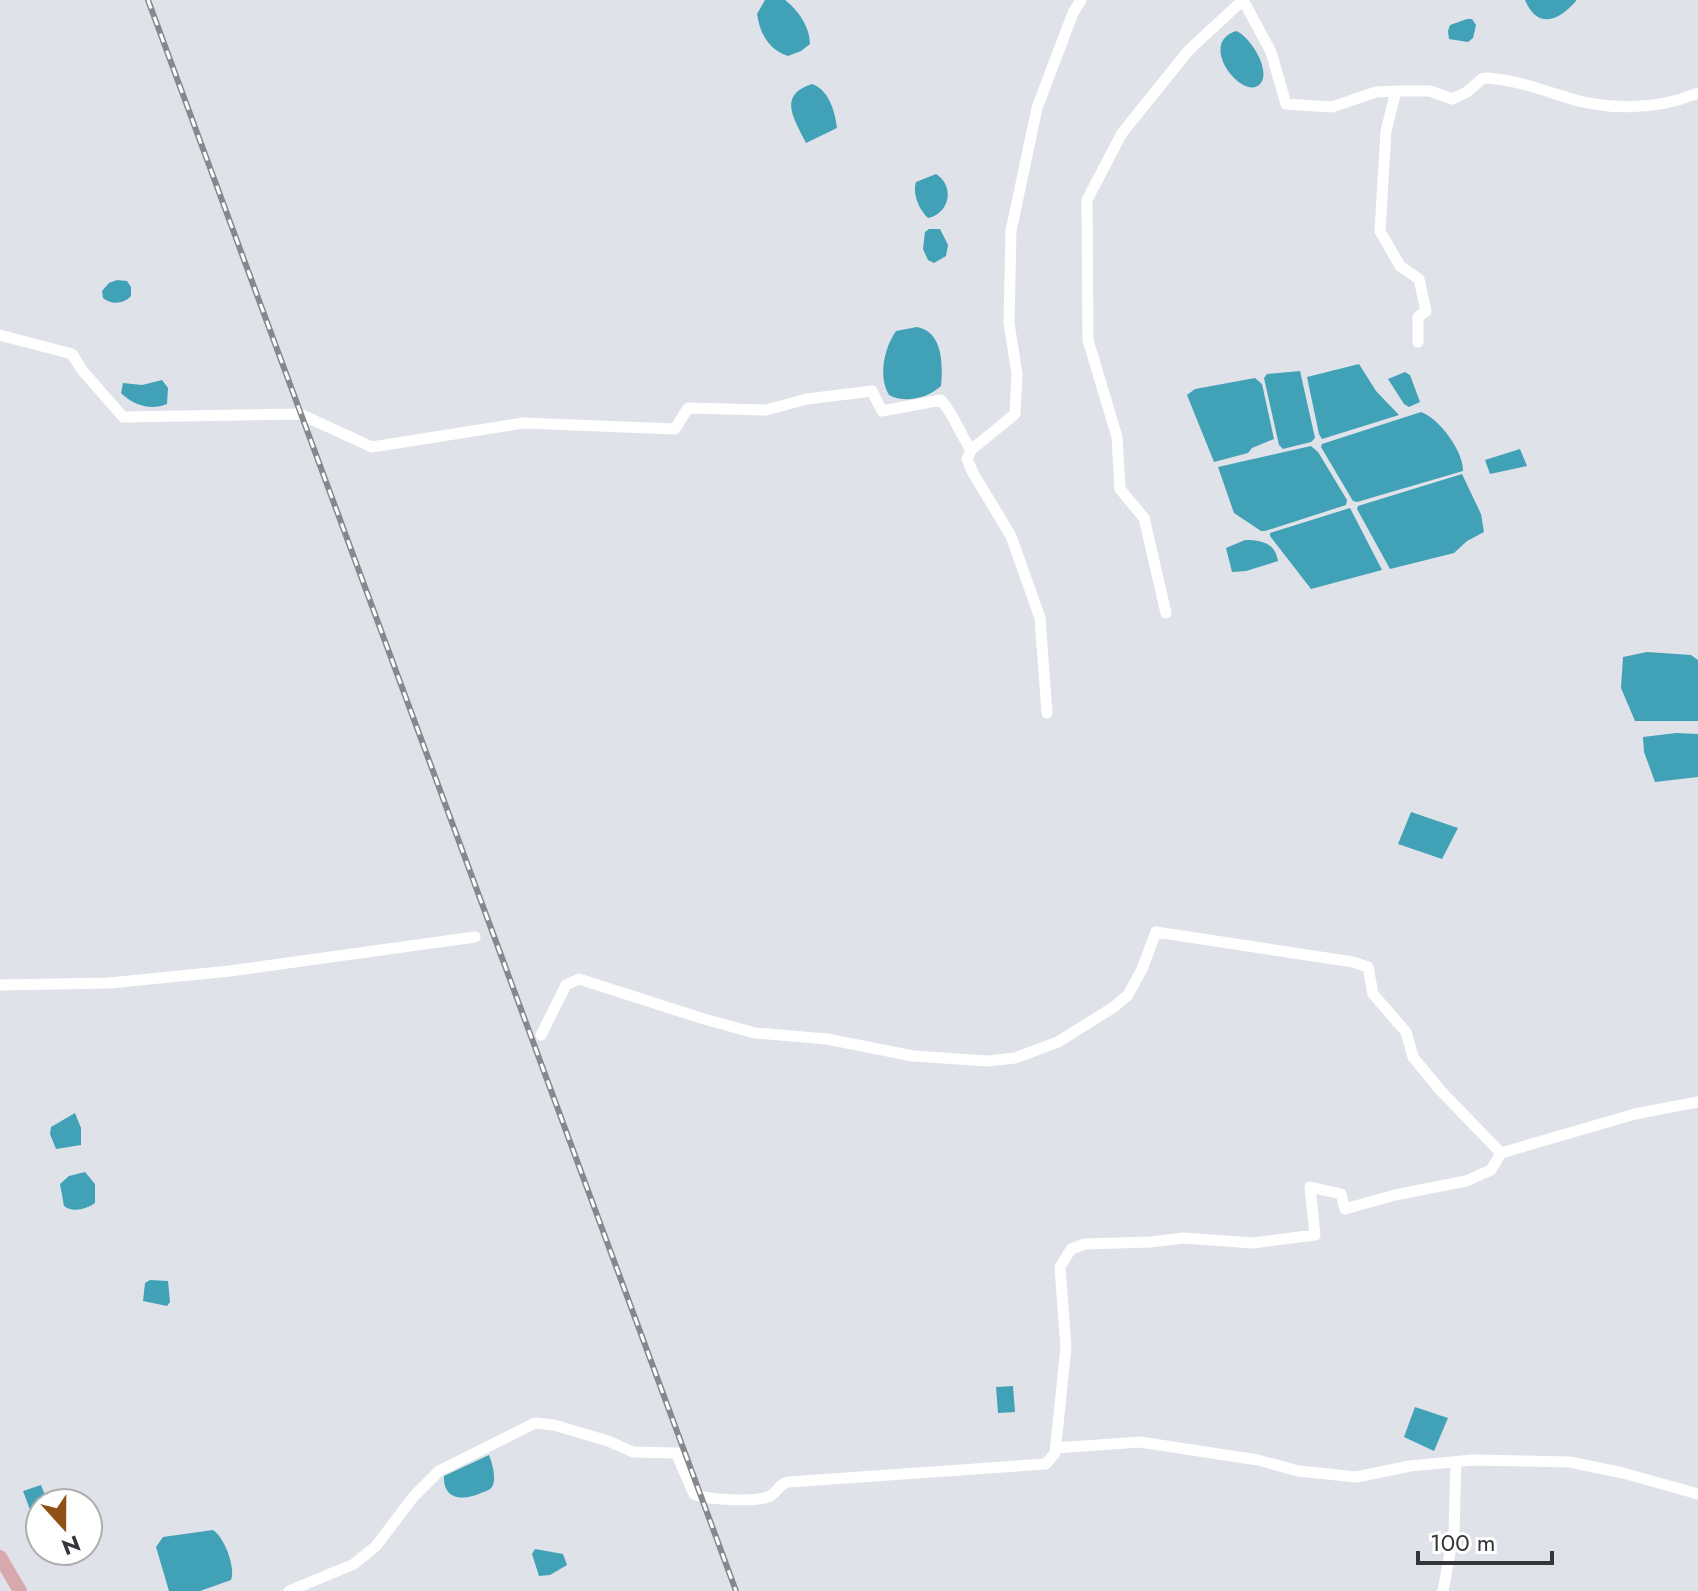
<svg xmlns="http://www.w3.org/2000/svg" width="1698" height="1591" font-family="Jost,sans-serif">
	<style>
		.water { fill: #41a1b6 }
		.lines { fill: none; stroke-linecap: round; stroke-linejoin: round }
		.minor { stroke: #fff; stroke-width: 11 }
		.major { stroke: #d7a9ad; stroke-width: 14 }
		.rail-casing { stroke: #86888d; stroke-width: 6 }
		.rail { stroke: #fff; stroke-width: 3; stroke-dasharray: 9; stroke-linecap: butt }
	</style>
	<rect width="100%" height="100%" fill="#dfe2e9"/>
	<!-- water -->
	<path class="water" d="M765,0H785C798,10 810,27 810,44L801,51L788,56C769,50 760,34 757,14Z
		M1525,0H1576V1C1558,22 1537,29 1525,0Z
		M1467,19H1472L1476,25L1473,38L1468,42L1449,39L1448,31L1450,25Z
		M1236,31C1250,36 1272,71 1260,84C1244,102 1196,44 1236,31Z
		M812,84C829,90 835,111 837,128L806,143C794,119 777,95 812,84Z
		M936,174C955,186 950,213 928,218C919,210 912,193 916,182Z
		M929,229H940L948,245L946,256L934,263L928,260L923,249L925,232Z
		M117,280L127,281L131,287V296C124,304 111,305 103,298L102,291L109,283Z
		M917,327C943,332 943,364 941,386C928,398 905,404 889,395C878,377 884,348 896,331Z
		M1359,364L1376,391L1399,415L1322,439L1319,434L1307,377Z
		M1300,371L1315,438L1311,442L1283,449L1279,445L1264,378L1267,374Z
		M1405,372L1410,375L1420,402L1409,407L1404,404L1388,379Z
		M1255,378L1262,384L1274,439L1252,448L1248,453L1214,462L1187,395L1195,389Z
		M162,380L168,388L167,404C151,411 133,405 121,393L123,383L142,385Z
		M1421,412C1439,418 1464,452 1463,471L1357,502L1353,501L1321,447L1322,444Z
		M1311,446L1318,452L1347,500L1346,505L1265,531H1261L1234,513L1218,467Z
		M1520,449L1527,466L1490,474L1485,460Z
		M1462,474L1481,514L1484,532L1467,541L1454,553L1390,569L1357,509L1358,506Z
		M1350,508L1382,570L1311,589L1270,536V533Z
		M1245,540C1262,540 1275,543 1278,561L1246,571L1232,572L1226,548Z
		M1647,652L1691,655L1698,660V721H1635L1621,688L1623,657Z
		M1676,733L1698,734V777L1655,782L1644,752L1643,737Z
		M1411,812L1458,828L1442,859L1398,844Z
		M75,1113L81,1128V1145L56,1149L50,1134L51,1127Z
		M85,1172L95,1184V1203C87,1209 72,1213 64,1206L60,1184L69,1176Z
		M150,1280L168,1281L170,1302L167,1306L143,1301L145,1283Z
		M1013,1386L1015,1412L998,1413L996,1387Z
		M1415,1407L1448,1418L1434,1451L1404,1437Z
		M489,1455C492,1462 497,1480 492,1487C490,1490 484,1492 481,1493C463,1501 443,1500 444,1476Z
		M41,1485L48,1503H40V1515L35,1517L32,1515L23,1491Z
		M213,1530C224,1537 236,1567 231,1580L200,1591H169L156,1547L163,1537Z
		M535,1549L563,1554L567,1565L550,1575L539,1576L532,1554Z"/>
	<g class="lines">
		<!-- minor -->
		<path class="minor" d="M1396,91L1386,131L1380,231L1400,266L1419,279L1426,311L1418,317V342
			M0,335L72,354L82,370L123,417L300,414L372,447L523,423L675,429L688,408L766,410L807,399L872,391L882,411L941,400C954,415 960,434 971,450
			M1166,613L1144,518L1120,489L1117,437L1088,340L1087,200L1122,133L1189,50L1243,0L1271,52L1286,104L1332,107L1376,92L1396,91H1430L1452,99L1467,92L1482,79L1487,78C1518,81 1530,86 1559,95C1604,111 1653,111 1698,93
			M1047,713L1040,618L1011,536L973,473L967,459L971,450L1015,414L1017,374L1009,323L1011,231L1037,108L1073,13L1081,0
			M0,985L109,983L230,971L475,937
			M541,1035L566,985L579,979L704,1019L755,1033L827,1039L913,1056L988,1061L1015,1058L1058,1042L1114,1007L1128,995L1142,969L1156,932L1353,962L1368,967L1373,994L1406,1032L1413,1057L1440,1090L1501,1153L1635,1114L1698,1102
			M1056,1448L1140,1442L1258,1460L1298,1471L1356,1477L1410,1466L1473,1460L1570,1462L1623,1473L1698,1494
			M289,1591L354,1564L376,1546L414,1496L439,1471L535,1423L554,1425L608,1441L633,1452L676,1453L694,1494C707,1500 754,1502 768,1497C777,1494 778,1484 788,1482L1046,1464L1055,1453L1066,1347L1060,1267L1071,1249L1085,1244L1150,1242L1184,1238L1253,1243L1315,1235L1310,1187L1341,1194L1345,1209L1395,1195L1466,1181L1491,1170L1501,1153
			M1443,1591L1454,1531L1456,1462"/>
		<!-- major -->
		<path class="major" d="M0,1557L20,1591"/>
		<!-- rail casing -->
		<g class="rail-casing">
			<path id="rail" d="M148,0L736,1591"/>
		</g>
		<!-- rail -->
		<use href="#rail" class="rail"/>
	</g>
	<!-- north arrow -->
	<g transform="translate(64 1527) rotate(159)"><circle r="38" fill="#ffffff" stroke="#aeaeaf" stroke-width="2"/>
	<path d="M0-6L14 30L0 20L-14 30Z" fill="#905117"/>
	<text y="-12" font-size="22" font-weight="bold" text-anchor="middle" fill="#343538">N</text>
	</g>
	<!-- scale -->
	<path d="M1418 1551v12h134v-12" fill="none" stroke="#343538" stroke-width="4"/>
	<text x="1430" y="1551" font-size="24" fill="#343538" stroke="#ffffff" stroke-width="6" paint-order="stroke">100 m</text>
</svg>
